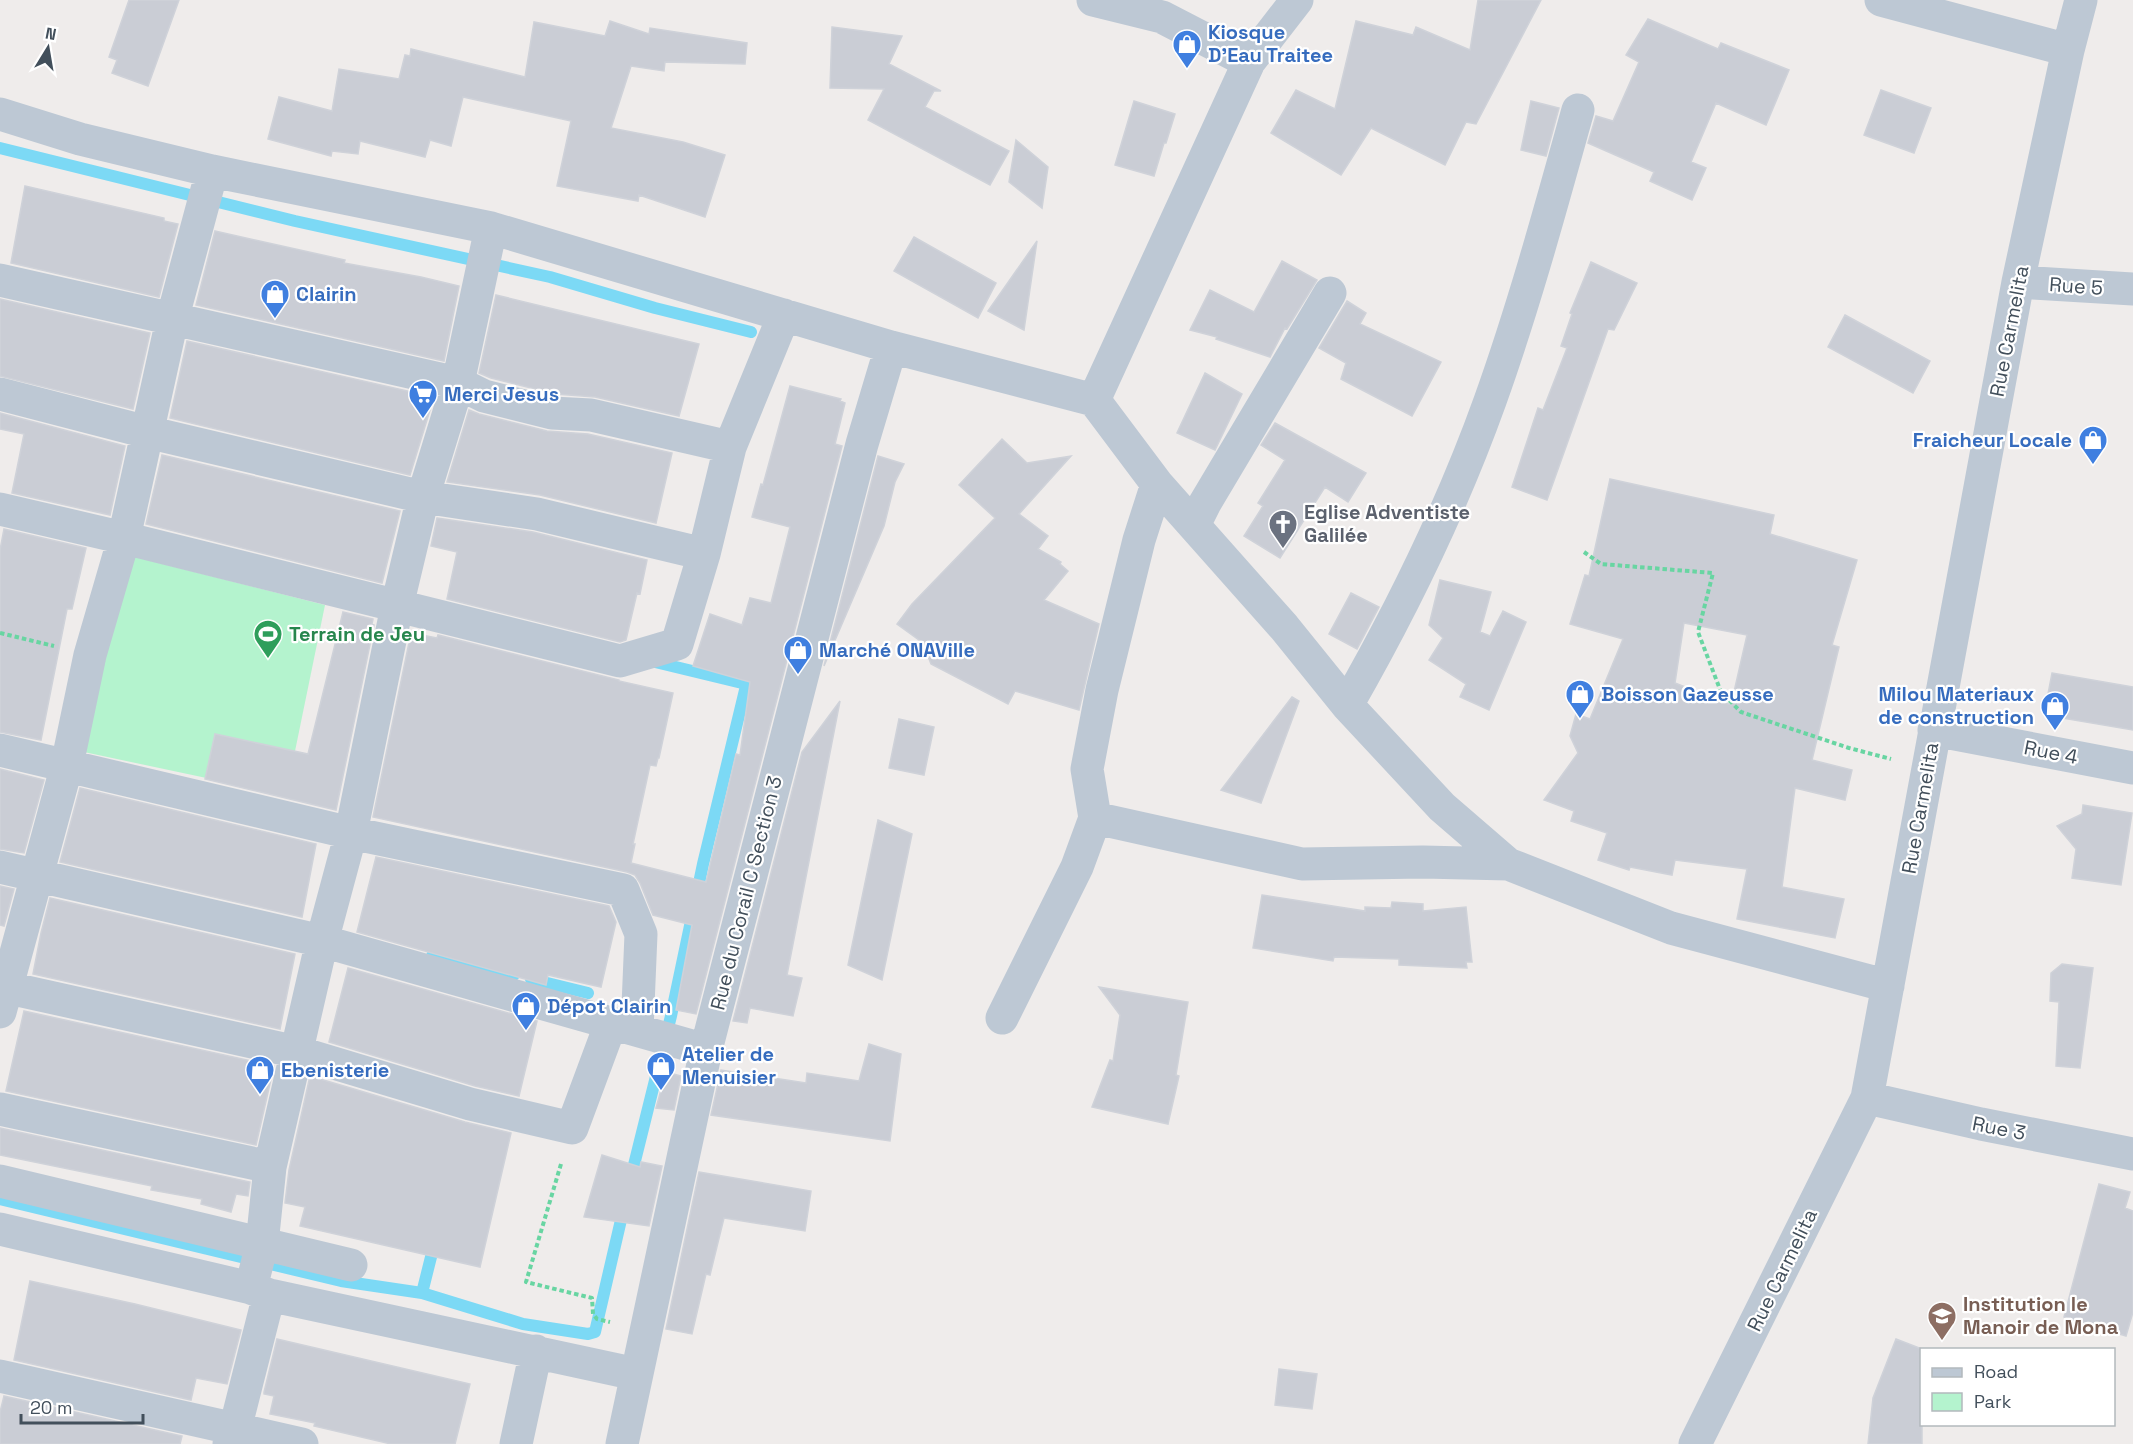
<svg xmlns="http://www.w3.org/2000/svg" width="2133" height="1444" font-family="'Space Grotesk',sans-serif">
	<style>
		.green { fill: #b4f3ce }
		.lines { fill: none; stroke-linecap: round; stroke-linejoin: round }
		.stream { stroke: #7cd9f5; stroke-width: 12 }
		.building { fill: #cacdd5; stroke: #cfd2d9; stroke-width: 1.5; fill-rule: evenodd }
		.path { stroke: #68d5a2; stroke-width: 4; stroke-dasharray: 4.5 3; stroke-linecap: butt }
		.minor { stroke: #bdc8d4; stroke-width: 33 }
		.labels { text-anchor: middle; dominant-baseline: central; stroke-width: 4.5; stroke-linejoin: round; paint-order: stroke }
		.shop-label { font-size: 20px; font-weight: bold; fill: #366cbe; stroke: #fff; text-anchor: start }
		.street-label { font-size: 20px; fill: #424f5b; stroke: #fff }
		.worship-label { font-size: 20px; font-weight: bold; fill: #5b616d; stroke: #fff; text-anchor: start }
		.leisure-label { font-size: 20px; font-weight: bold; fill: #27864d; stroke: #fff; text-anchor: start }
		.education-label { font-size: 20px; font-weight: bold; fill: #785e54; stroke: #fff; text-anchor: start }
	</style>
	<rect width="100%" height="100%" fill="#efeceb"/>
	<!-- green -->
	<path class="green" d="M127,555L325,605L286,795L84,752Z"/>
	<g class="lines">
		<!-- stream -->
		<path class="stream" d="M0,148L295,221L550,277L655,308L751,332
			M432,956L514,975
			M531,979L588,993
			M630,1181L671,1016L703,864L746,686L742,683L651,661
			M0,1199L341,1281L422,1293L523,1324L588,1334L595,1332L624,1207
			M422,1293L435,1241"/>
	</g>
	<!-- building -->
	<path class="building" d="M129,0H179L148,86L112,73L117,60L109,57Z
		M1478,0H1541L1476,124L1466,122L1445,165L1371,128L1341,175L1271,133L1296,90L1335,109L1356,21L1413,35L1416,27L1470,50Z
		M1648,19L1718,49L1721,43L1789,70L1766,125L1716,103L1691,162L1706,168L1692,200L1650,181L1654,172L1588,143L1596,116L1613,121L1639,62L1626,55Z
		M610,21L649,34L650,28L747,43L745,64L665,62L664,71L631,66L611,128L683,142L725,155L705,217L639,195L638,201L557,186L571,121L463,97L451,146L430,140L425,157L360,141L358,154L332,151L331,156L268,139L279,97L332,111L339,69L399,79L405,55L410,56L411,49L525,77L534,22L605,36Z
		M832,27L902,36L889,64L941,91H934L925,107L1009,151L990,185L868,120L884,89L830,88Z
		M1881,90L1931,108L1914,153L1864,135Z
		M1134,101L1175,114L1166,143H1164L1154,176L1115,165Z
		M1531,101L1559,108L1546,156L1521,150Z
		M1016,140L1048,167L1042,208L1009,182Z
		M25,186L164,218V221L178,224L159,297L11,263Z
		M215,231L345,260L344,263L421,277L459,286L444,361L196,305Z
		M914,237L996,283L978,318L894,271Z
		M1037,241L1024,330L988,311Z
		M1282,261L1317,280L1287,329L1285,328L1270,357L1216,339L1217,337L1190,330L1210,290L1254,312Z
		M1591,262L1637,283L1614,330L1608,329L1547,500L1512,487L1538,408L1543,410L1567,348L1561,346L1572,314L1570,313Z
		M496,295L699,344L679,416L595,397L555,394L491,378L479,373Z
		M0,299L150,333L133,409L0,376Z
		M1347,301L1366,313L1360,324L1441,362L1412,416L1341,379L1346,363L1319,348Z
		M1845,315L1930,361L1913,393L1828,347Z
		M187,341L434,397L410,475L170,418Z
		M1205,373L1242,394L1215,450L1177,433Z
		M790,386L841,399L840,401L845,403L835,444L842,446L696,1014L676,1010L692,925L653,915L640,883L635,875L627,872L373,817L411,633L437,638L438,635L619,680V681L673,693L659,758H658L656,766L650,765L633,844H635L631,863L706,882L736,754L740,755L750,682L693,666L710,614L742,625L750,598L771,603L790,527L752,517L761,484L763,485Z
		M469,410L479,414L547,431L588,434L672,453L656,523L540,495L447,482Z
		M0,413L125,446L110,515L12,493L24,434L0,429Z
		M1275,423L1366,473L1348,502L1325,487L1280,558L1244,536L1263,506L1258,503L1285,460L1261,445Z
		M1002,439L1027,463L1071,456L1019,514L1048,536L1038,549L1061,562L1060,564L1068,571L1044,600L1099,624L1079,710L1015,691L1008,704L931,664L923,643L897,624L912,604L995,518L959,485Z
		M162,455L400,511L382,583L146,524Z
		M878,456L904,464L895,482L884,526L824,666Z
		M1610,479L1774,515L1770,534L1857,560L1832,645L1839,647L1812,760L1852,770L1845,800L1795,788L1782,887L1844,899L1835,938L1737,919L1747,869L1675,860L1672,875L1630,867L1629,870L1598,860L1607,833L1571,821L1574,811L1544,800L1578,753L1570,736L1576,714L1590,719L1623,639L1570,624L1585,575L1589,576ZM1684,623L1747,635L1731,705L1675,683Z
		M437,518L533,532L647,560L640,594L637,593L626,640L620,642L447,599L457,552L431,546Z
		M4,529L86,548L72,609H67L41,740L0,732V550Z
		M1440,580L1491,592L1480,632L1490,636L1503,611L1526,622L1489,710L1460,697L1466,684L1429,660L1443,638L1429,625Z
		M1351,593L1379,607L1357,649L1329,634Z
		M343,612L373,619L372,624L374,625L336,810L205,779L215,734L308,754Z
		M2052,673L2133,687V730L2044,715Z
		M1292,697L1299,701L1261,803L1221,790Z
		M840,701L787,975L802,978L793,1016L750,1008L747,1023L733,1021L802,752Z
		M899,719L934,727L924,775L889,768Z
		M0,769L44,780L24,853L0,849Z
		M80,788L316,844L302,917L60,862Z
		M2083,805L2132,813L2121,885L2072,878L2076,849L2057,826L2082,814Z
		M878,820L912,834L882,980L848,965Z
		M376,857L609,906L616,922L601,987L548,975L546,985L357,932Z
		M0,886L14,889L4,926L0,925Z
		M1262,895L1365,911V907L1391,908L1392,902L1423,904V911L1466,907L1472,962H1466L1467,968L1399,965V959L1334,957L1333,961L1253,948Z
		M50,898L295,954L280,1029L33,974L41,933Z
		M2062,964L2093,968L2080,1068L2056,1066L2059,1002L2050,1001L2051,973Z
		M348,968L537,1021L519,1096L475,1086L329,1042Z
		M1099,987L1188,1002L1176,1075L1179,1076L1168,1124L1092,1107L1110,1060L1113,1061L1120,1015Z
		M24,1011L274,1066L256,1145L6,1091Z
		M869,1044L901,1054L890,1141L711,1115L721,1070L806,1083L807,1073L859,1081Z
		M666,1072L681,1076L674,1110L656,1108Z
		M310,1076L465,1122L511,1133L480,1267L300,1226L305,1207L285,1203L289,1170Z
		M0,1128L250,1182L248,1196L236,1194L231,1212L201,1204L202,1199L151,1190L152,1186L0,1155Z
		M602,1155L640,1167L641,1162L662,1166L649,1226L584,1217Z
		M699,1172L811,1191L805,1231L724,1218L710,1275L706,1274L692,1334L666,1329Z
		M2099,1184L2130,1192L2125,1208L2133,1211V1312L2126,1336L2064,1317Z
		M30,1281L135,1304L241,1330L227,1384L196,1378L191,1400L14,1360Z
		M277,1339L470,1384L455,1444H391L314,1426L315,1423L270,1414L274,1396L264,1394V1392Z
		M1896,1339L1922,1349V1444H1868L1873,1398Z
		M1279,1369L1317,1374L1312,1409L1275,1405Z
		M4,1396L182,1436L180,1444H0V1412Z"/>
	<g class="lines">
		<!-- path -->
		<path class="path" d="M1584,552L1601,564L1713,573L1698,632L1721,692L1741,712L1849,748L1891,759
			M0,633L54,646
			M561,1164L526,1282L592,1298L593,1314L597,1319L610,1322"/>
		<!-- minor -->
		<path class="minor" d="M1093,0L1162,17L1249,62
			M1881,0L2068,50
			M0,114L80,139L212,171L491,228L891,347L1094,400L1157,484L1284,627L1347,705L1442,807L1508,864L1671,928L1888,986
			M0,280L458,383L484,396L552,413L591,415L730,447
			M2018,282L2133,289
			M0,394L147,432L423,497L537,514L704,554
			M1094,400L1249,62L1297,0
			M0,509L124,538L620,661L677,644L704,554L730,447L784,315
			M1194,525L1205,503L1330,293
			M1347,705C1402,609 1452,507 1490,401C1524,306 1551,207 1578,110
			M1934,730L2133,768
			M0,750L351,833L623,890L641,934L637,1030
			M1095,818L1302,864L1423,862L1508,864
			M0,867L322,941L706,1050
			M0,986L297,1052L470,1104L572,1128L611,1023
			M0,1012L67,765L90,655L124,538L172,320L212,171
			M1002,1018L1077,867L1095,818L1087,769L1102,690L1139,540L1157,484
			M1867,1098L1981,1124L2133,1154
			M0,1109L270,1167
			M0,1181L351,1265
			M0,1229L251,1288L269,1295L636,1374
			M251,1288L262,1244L270,1167L322,941L351,833L397,606L423,497L458,383L491,228
			M0,1376L302,1444
			M229,1444L235,1429L269,1295
			M516,1444L536,1351
			M622,1444L706,1050L862,444L891,347
			M1695,1444L1867,1098L2018,282L2068,50L2081,0"/>
	</g>
	<!-- icons -->
	<defs>
		<g id="shop-pin" transform="scale(1.5)"><path d="M0 17L-7.5 6A9.5 9.5 0 1 1 7.5 6Z" fill="#3f7fe0" stroke="#fff"/><path d="M-5-2.5h2.3a2.7 3.5 0 0 1 5.4 0H5L5.5 6h-11ZM-1.5-2.5h3a1.5 2.3 0 0 0-3 0Z" fill="#fff"/></g>
		<g id="supermarket-pin" transform="scale(1.5)"><path d="M0 17L-7.5 6A9.5 9.5 0 1 1 7.5 6Z" fill="#3f7fe0" stroke="#fff"/><path d="M-6-5.5h2.5l.6 2H6L4.5 2H-2.5L-4.4-4H-6ZM-1.5 3.2a1.3 1.3 0 1 0 .1 0ZM3 3.2a1.3 1.3 0 1 0 .1 0Z" fill="#fff"/></g>
		<g id="church-pin" transform="scale(1.5)"><path d="M0 17L-7.5 6A9.5 9.5 0 1 1 7.5 6Z" fill="#6b7280" stroke="#fff"/><path d="M-1.2-6h2.4v3.5h3.3v2.4h-3.3V6h-2.4V-.1h-3.3v-2.4h3.3Z" fill="#fff"/></g>
		<g id="stadium-pin" transform="scale(1.5)"><path d="M0 17L-7.5 6A9.5 9.5 0 1 1 7.5 6Z" fill="#2e9e5b" stroke="#fff"/><path d="M0-5a6.5 5 0 1 0 0 10a6.5 5 0 1 0 0-10ZM-3.5-1.8h7v3.6h-7Z" fill="#fff"/></g>
		<g id="school-pin" transform="scale(1.5)"><path d="M0 17L-7.5 6A9.5 9.5 0 1 1 7.5 6Z" fill="#8d6e63" stroke="#fff"/><path d="M0-5L7-2L0 1L-7-2ZM-4 1L0 2.5L4 1V4Q0 6-4 4Z" fill="#fff"/></g>
	</defs>
	<g fill-rule="evenodd">
		<use href="#shop-pin" x="1187" y="44"/>
		<use href="#shop-pin" x="275" y="294"/>
		<use href="#supermarket-pin" x="423" y="394"/>
		<use href="#shop-pin" x="2093" y="440"/>
		<use href="#church-pin" x="1283" y="524"/>
		<use href="#stadium-pin" x="268" y="634"/>
		<use href="#shop-pin" x="798" y="650"/>
		<use href="#shop-pin" x="1580" y="694"/>
		<use href="#shop-pin" x="2055" y="706"/>
		<use href="#shop-pin" x="526" y="1006"/>
		<use href="#shop-pin" x="661" y="1066"/>
		<use href="#shop-pin" x="260" y="1070"/>
		<use href="#school-pin" x="1942" y="1316"/>
	</g>
	<g class="labels">
		<!-- shop labels -->
		<g class="shop-label">
			<text x="1208" y="32">Kiosque<tspan x="1208" dy="23">D'Eau Traitee</tspan></text>
			<text x="296" y="294">Clairin</text>
			<text x="444" y="394">Merci Jesus</text>
			<text x="2072" y="440" text-anchor="end">Fraicheur Locale</text>
			<text x="819" y="650">Marché ONAVille</text>
			<text x="1601" y="694">Boisson Gazeusse</text>
			<text x="2034" y="694" text-anchor="end">Milou Materiaux<tspan x="2034" dy="23">de construction</tspan></text>
			<text x="547" y="1006">Dépot Clairin</text>
			<text x="682" y="1054">Atelier de<tspan x="682" dy="23">Menuisier</tspan></text>
			<text x="281" y="1070">Ebenisterie</text>
		</g>
		<!-- street labels -->
		<g class="street-label">
			<text transform="translate(2076 286) rotate(4)">Rue 5</text>
			<text transform="translate(2009 331) rotate(-79)">Rue Carmelita</text>
			<text transform="translate(2051 752) rotate(11)">Rue 4</text>
			<text transform="translate(1920 808) rotate(-80)">Rue Carmelita</text>
			<text transform="translate(746 893) rotate(-76)">Rue du Corail C Section 3</text>
			<text transform="translate(1999 1128) rotate(11)">Rue 3</text>
			<text transform="translate(1782 1270) rotate(-64)">Rue Carmelita</text>
		</g>
		<!-- worship labels -->
		<g class="worship-label">
			<text x="1304" y="512">Eglise Adventiste<tspan x="1304" dy="23">Galilée</tspan></text>
		</g>
		<!-- leisure labels -->
		<g class="leisure-label">
			<text x="289" y="634">Terrain de Jeu</text>
		</g>
		<!-- education labels -->
		<g class="education-label">
			<text x="1963" y="1304">Institution le<tspan x="1963" dy="23">Manoir de Mona</tspan></text>
		</g>
	</g>
	<!-- legend -->
	<rect x="1920" y="1348" width="195" height="78" fill="#ffffff" stroke="#b3b9bd" stroke-width="1.5"/>
	<rect x="1932" y="1368" width="30" height="9" fill="#bdc8d4" stroke="#b3b9bd" stroke-width="1.5"/>
	<text x="1974" y="1378" font-size="18" fill="#424f5b">Road</text>
	<rect x="1932" y="1393" width="30" height="18" fill="#b4f3ce" stroke="#b3b9bd" stroke-width="1.5"/>
	<text x="1974" y="1408" font-size="18" fill="#424f5b">Park</text>
	<!-- north arrow -->
	<g transform="translate(48 48) rotate(11)" stroke="#ffffff" stroke-width="4.5" paint-order="stroke">
	<path d="M0-4.5L10 22L0 15L-10 22Z" fill="#424f5b"/>
	<text y="-9" font-size="16" font-weight="bold" text-anchor="middle" fill="#424f5b">N</text>
	</g>
	<!-- scale -->
	<path d="M21 1414v9h122v-9" fill="none" stroke="#424f5b" stroke-width="3"/>
	<text x="30" y="1414" font-size="18" fill="#424f5b" stroke="#ffffff" stroke-width="4.5" paint-order="stroke">20 m</text>
</svg>
